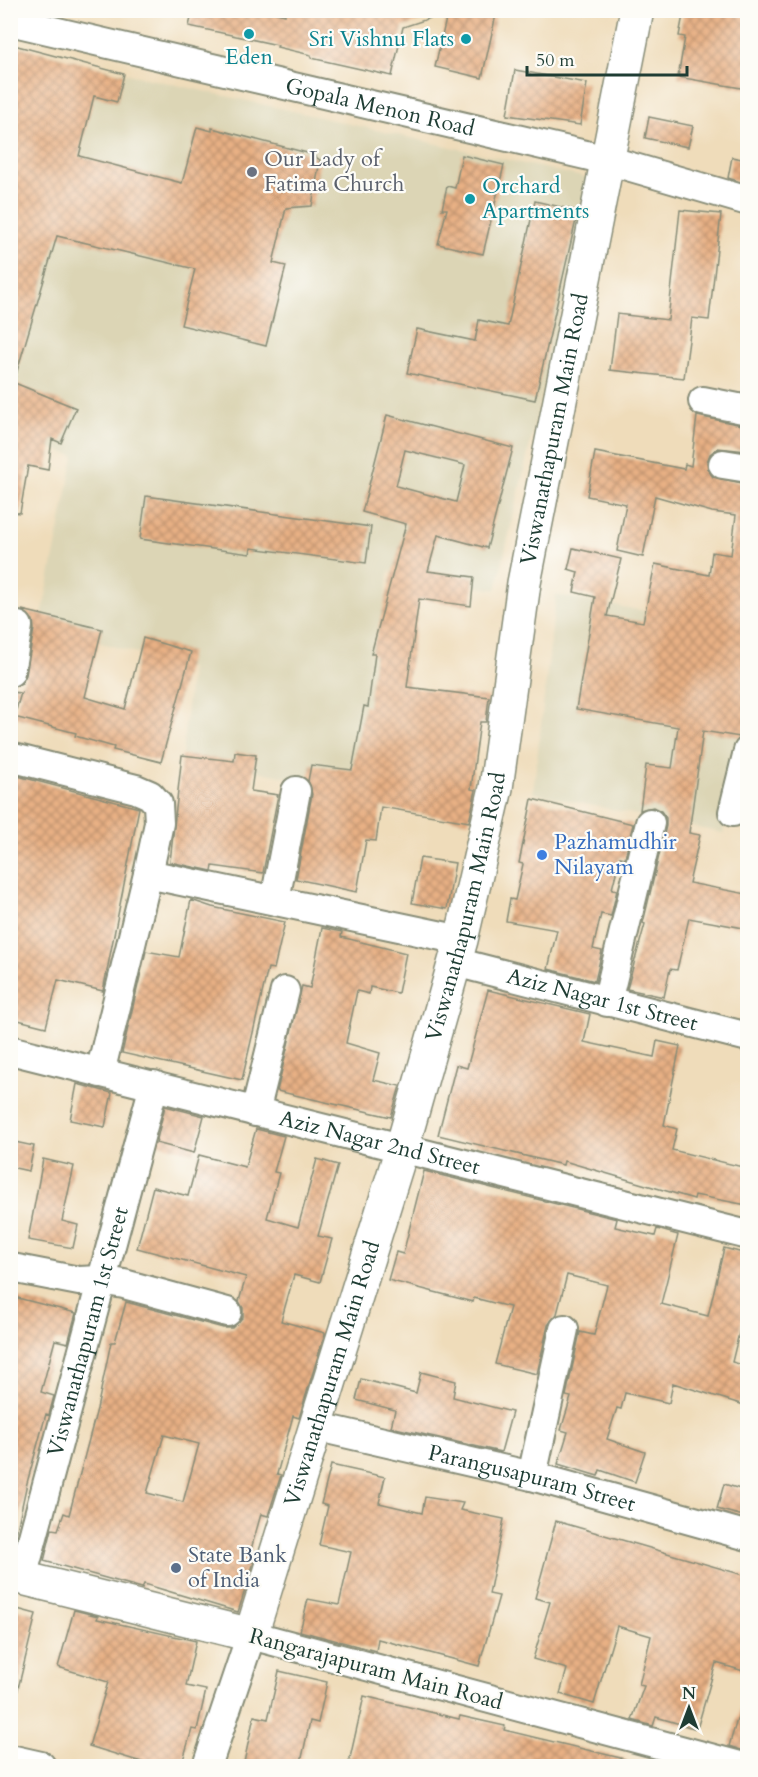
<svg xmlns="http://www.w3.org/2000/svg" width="758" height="1777" font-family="Cardo,serif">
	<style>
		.built { fill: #dcd5b5 }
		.building { fill: url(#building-cross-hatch); fill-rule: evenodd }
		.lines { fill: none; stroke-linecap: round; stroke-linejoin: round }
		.minor-casing { stroke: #878c77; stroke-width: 32 }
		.major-casing { stroke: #878c77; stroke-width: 36 }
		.minor { stroke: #fff; stroke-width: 28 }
		.major { stroke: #fff; stroke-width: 33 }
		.culture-dot { fill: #0f9aa8; stroke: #fdfcf7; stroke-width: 2 }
		.worship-dot { fill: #6b7280; stroke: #fdfcf7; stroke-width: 2 }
		.shop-dot { fill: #3f7fe0; stroke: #fdfcf7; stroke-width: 2 }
		.service-dot { fill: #5c6f8a; stroke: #fdfcf7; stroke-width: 2 }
		.labels { text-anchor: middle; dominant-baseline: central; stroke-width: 4.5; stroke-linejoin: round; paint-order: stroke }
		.culture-label { font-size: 22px; fill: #0d838f; stroke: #fdfcf7; text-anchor: end }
		.street-label { font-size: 22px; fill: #1f3d34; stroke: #fdfcf7 }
		.worship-label { font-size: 22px; fill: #5b616d; stroke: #fdfcf7; text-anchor: start }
		.shop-label { font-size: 22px; fill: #366cbe; stroke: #fdfcf7; text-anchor: start }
		.service-label { font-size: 22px; fill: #4e5e75; stroke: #fdfcf7; text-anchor: start }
	</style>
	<defs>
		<pattern id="building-cross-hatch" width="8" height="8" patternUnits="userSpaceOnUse" patternTransform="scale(1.5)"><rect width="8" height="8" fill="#e8b084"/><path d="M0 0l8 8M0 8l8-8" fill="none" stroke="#bb906d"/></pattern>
	</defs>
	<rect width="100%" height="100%" fill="#fdfcf7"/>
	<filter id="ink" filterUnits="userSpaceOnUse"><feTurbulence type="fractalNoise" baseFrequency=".0167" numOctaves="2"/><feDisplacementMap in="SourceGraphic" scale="12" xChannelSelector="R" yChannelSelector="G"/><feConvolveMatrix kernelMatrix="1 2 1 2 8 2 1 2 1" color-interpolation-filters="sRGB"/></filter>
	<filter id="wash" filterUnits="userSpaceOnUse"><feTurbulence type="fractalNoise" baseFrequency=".008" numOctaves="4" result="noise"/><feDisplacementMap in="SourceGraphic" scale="24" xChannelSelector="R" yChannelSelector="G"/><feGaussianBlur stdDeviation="1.35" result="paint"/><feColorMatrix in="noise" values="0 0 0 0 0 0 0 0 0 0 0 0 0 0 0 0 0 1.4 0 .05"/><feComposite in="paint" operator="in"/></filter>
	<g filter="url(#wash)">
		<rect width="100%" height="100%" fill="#efdcba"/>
		<!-- built -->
		<path class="built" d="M62,59L592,179L496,590L389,571L357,792L182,755L191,668L40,626L74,456L11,434V270Z
			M655,564L747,583V722L723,833L533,793L556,595L645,611Z"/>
		<g id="blocks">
			<!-- building -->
			<path class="building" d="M193,10H265L285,15V10H443V14L403,27L392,76L311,58V55L277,47L278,45L189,26Z
				M448,10H497L482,78L435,67Z
				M684,10H711L747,17V89L678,77L685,37L679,36Z
				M10,44L124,74L117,102L94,96L79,156L182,183L197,127L212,131V128L311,154L320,160L312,206L286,208L273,263L286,266L266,346L181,325L195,269L57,236L15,378H10Z
				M515,70L587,83L580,125L507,115Z
				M649,117L693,126L688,147L645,138Z
				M462,155L504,165L483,254L438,244L447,209H442L447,186L455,188Z
				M732,157L747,160V184L728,178Z
				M535,201L578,211L535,400L407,373L417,329L475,341L479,320L508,326Z
				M680,210L721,214L709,320L692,318L684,378L610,370L617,314L668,320Z
				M10,381L76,408L61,443L52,439L48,470L28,466L20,513L10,512Z
				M387,415L513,448L487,548L438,535L428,571L474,577L471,606L419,599L407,687L489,697L486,722H480L471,789L476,790L469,822L381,807L376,841L366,840L357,892L296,879L312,794L308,781L311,765L352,770L364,706L368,707L375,654H371L406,524L362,512ZM405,450L465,465L456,502L396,486Z
				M697,416L747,426V451L718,448L710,454L707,462L708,470L713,477L747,484V722L744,735L740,737L703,731L689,833L700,835L689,883L747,894V909L744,928L689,918L677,970L670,969L664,997L627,989L645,924L643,923L666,826V818L661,811L653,807L640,810L646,765L672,768L678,727L576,709L595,597L574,592L578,572L568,569L573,548L621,559L607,616L643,622L655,564L709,575L712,552L731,555L736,515L712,512L655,496L643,557L617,551L626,504L587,496L595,452L684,469L685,464L691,466Z
				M146,496L371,527L366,563L251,548L250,554L140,539Z
				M22,610L102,629L85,697L125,709L143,638L191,652L161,762L113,750L114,747L75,736L76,733L14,717L21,693L10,692V688L22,683L26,675L34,629L33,620Z
				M235,752L256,755L251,791L278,795L263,873L213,866L212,871L170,862L182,755L234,761Z
				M10,774L139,808L103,991L58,980L46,1027L10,1018Z
				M532,799L633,824L625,858L620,857L612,889L617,890L611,916L601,914L593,949L602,951L595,981L548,969L557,930L506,921L510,899L515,900L523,864L519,863Z
				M420,858L455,863L447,909L412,903Z
				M191,900L212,907L285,922L274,969L268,968L242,1080L122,1053L146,951L179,957Z
				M322,928L342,932L341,937L406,953L398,993L370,987L369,994L357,991L346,1043L380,1053L373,1080L400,1086L391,1117L277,1091L302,986L310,988Z
				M488,990L590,1014L584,1042L654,1057L657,1041L680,1046L664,1125L677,1129L672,1150L747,1168V1205L695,1195L694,1199L564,1161L563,1165L438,1135L456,1065L467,1068Z
				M77,1084L112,1093L105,1127L70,1120Z
				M165,1106L204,1116L194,1153L156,1143Z
				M256,1129L284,1136L274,1172L279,1173L267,1218L298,1227L317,1159L338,1165L318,1236L332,1239L320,1282L294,1275L281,1321L325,1333L299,1418L293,1416L277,1474L281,1475L268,1516L261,1514L248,1560L254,1562L238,1612L144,1584L142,1588L44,1561L52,1529L58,1530L64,1513L69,1515L97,1409L111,1342H115L126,1302L223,1328H232L243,1317V1308L239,1301L246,1277L137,1248L153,1187L188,1196L199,1155L245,1167ZM164,1435L199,1444L183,1502L147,1493Z
				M10,1141L34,1146L29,1171L10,1167Z
				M43,1159L74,1166L62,1221L78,1225L73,1248L28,1240Z
				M424,1171L617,1219L615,1227L655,1236L657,1229L678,1235L661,1304L708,1316L724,1248L747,1254V1300L732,1362L747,1366V1406L673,1383L669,1403L625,1393L621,1409L617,1408L607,1439L645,1452L635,1482L600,1470L598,1476L558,1464L568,1432L561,1430L571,1397L566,1396L580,1332L594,1335L607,1285L567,1275L557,1314L548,1325L537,1374L495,1364L510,1307L474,1298L473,1302L388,1280L396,1252L403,1254Z
				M10,1296L76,1313L68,1343L55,1340L41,1392L54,1396L49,1415L46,1414L27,1483L11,1557Z
				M421,1372L456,1381L453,1397L512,1412L501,1452L391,1427L395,1410L356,1400L361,1379L416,1393Z
				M331,1465L385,1477L379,1503L422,1513L425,1497L463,1503L460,1510L504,1519L489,1594L499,1596L479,1666L378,1639L376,1651L300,1631L308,1599L339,1605L351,1552L319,1545L328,1506L321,1504Z
				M724,1484L747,1491V1517L717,1509Z
				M556,1521L747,1576V1672L716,1663L697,1729L656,1717L653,1726L632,1720L644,1686L639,1685L651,1636L617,1626L594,1704L560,1694L567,1669L533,1659L550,1602L535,1598Z
				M10,1607L36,1614L17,1693L10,1692Z
				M74,1610L98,1616L97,1619L196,1641L186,1686L206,1690L197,1730L192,1729L181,1767H147L148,1764L89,1746L108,1682L58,1667Z
				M279,1671L327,1682L318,1723L310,1721L300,1767H243L254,1716L268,1719Z
				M364,1696L459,1719L460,1716L505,1726L504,1730L625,1759L624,1767H348Z
				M743,1700H747V1752L729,1746Z"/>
		</g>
	</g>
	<g filter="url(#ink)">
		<use href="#blocks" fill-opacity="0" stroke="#878c77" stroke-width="1.5"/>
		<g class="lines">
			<!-- minor casing -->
			<g class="minor-casing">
				<g id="minor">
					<path id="s1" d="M10,21L607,160L748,201"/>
					<path d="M703,401L748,410"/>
					<path d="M723,464L748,468"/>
					<path d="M10,672L18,626"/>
					<path d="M10,757L136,789L150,795L158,804L159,823L148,874L100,1073"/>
					<path d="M733,812L748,751"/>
					<path d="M148,874L461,940"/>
					<path d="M275,900L296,791"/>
					<path id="s2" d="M455,962L748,1037"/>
					<path d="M607,1002L650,823"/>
					<path id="s3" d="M10,1050L748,1235"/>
					<path d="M255,1112L285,991"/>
					<path d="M12,1268L79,1281L100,1280L124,1284L227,1312"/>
					<path id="s4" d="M314,1426L532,1476L748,1536"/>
					<path d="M532,1476L564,1329"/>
					<path id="s5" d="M22,1578L154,1085"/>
					<path d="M10,1759L41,1766"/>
					<path d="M207,1766L251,1635L740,1766"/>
				</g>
			</g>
			<!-- major casing -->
			<g class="major-casing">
				<g id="major">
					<path id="s6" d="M10,1575L251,1635L402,1148L461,940L496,788L524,583L637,10"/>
				</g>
			</g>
			<!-- minor -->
			<use href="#minor" class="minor"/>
			<!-- major -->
			<use href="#major" class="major"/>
		</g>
	</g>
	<!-- markers -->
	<g class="culture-dot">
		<circle cx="249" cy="34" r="6"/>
		<circle cx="466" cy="39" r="6"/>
		<circle cx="470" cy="199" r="6"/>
	</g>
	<circle class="worship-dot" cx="252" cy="172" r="6"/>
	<circle class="shop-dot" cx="542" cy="855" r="6"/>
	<circle class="service-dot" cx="176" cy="1568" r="6"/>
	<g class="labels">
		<!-- culture labels -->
		<g class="culture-label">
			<text x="454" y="39">Sri Vishnu Flats</text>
			<text x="249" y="57" text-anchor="middle">Eden</text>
			<text x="482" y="186" text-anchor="start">Orchard<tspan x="482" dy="25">Apartments</tspan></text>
		</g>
		<!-- street labels -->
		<g class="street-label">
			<text stroke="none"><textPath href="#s1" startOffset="380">Gopala Menon Road</textPath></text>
			<text stroke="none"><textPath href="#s6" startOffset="1494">Viswanathapuram Main Road</textPath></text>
			<text stroke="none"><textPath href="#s6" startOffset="1008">Viswanathapuram Main Road</textPath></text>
			<text stroke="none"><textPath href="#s2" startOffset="152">Aziz Nagar 1st Street</textPath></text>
			<text stroke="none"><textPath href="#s3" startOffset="381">Aziz Nagar 2nd Street</textPath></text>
			<text stroke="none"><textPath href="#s5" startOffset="255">Viswanathapuram 1st Street</textPath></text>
			<text stroke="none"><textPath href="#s6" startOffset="522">Viswanathapuram Main Road</textPath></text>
			<text stroke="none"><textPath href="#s4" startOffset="224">Parangusapuram Street</textPath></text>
			<text transform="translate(376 1669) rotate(15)">Rangarajapuram Main Road</text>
		</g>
		<!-- worship labels -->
		<g class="worship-label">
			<text x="264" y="159">Our Lady of<tspan x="264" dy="25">Fatima Church</tspan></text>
		</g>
		<!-- shop labels -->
		<g class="shop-label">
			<text x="554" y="842">Pazhamudhir<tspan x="554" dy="25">Nilayam</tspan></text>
		</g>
		<!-- service labels -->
		<g class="service-label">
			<text x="188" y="1555">State Bank<tspan x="188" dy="25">of India</tspan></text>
		</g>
	</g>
	<!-- margin -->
	<rect width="758" height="1777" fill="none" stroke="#fdfcf7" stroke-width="36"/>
	<!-- north arrow -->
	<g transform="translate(689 1708)" stroke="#fdfcf7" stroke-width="4.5" paint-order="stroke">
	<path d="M0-4.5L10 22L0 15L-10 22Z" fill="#1f3d34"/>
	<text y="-9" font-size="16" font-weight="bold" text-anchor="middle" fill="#1f3d34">N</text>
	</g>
	<!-- scale -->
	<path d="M527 66v9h160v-9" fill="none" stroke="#1f3d34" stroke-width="3"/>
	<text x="536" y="66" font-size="18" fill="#1f3d34" stroke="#fdfcf7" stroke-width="4.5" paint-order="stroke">50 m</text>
</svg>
